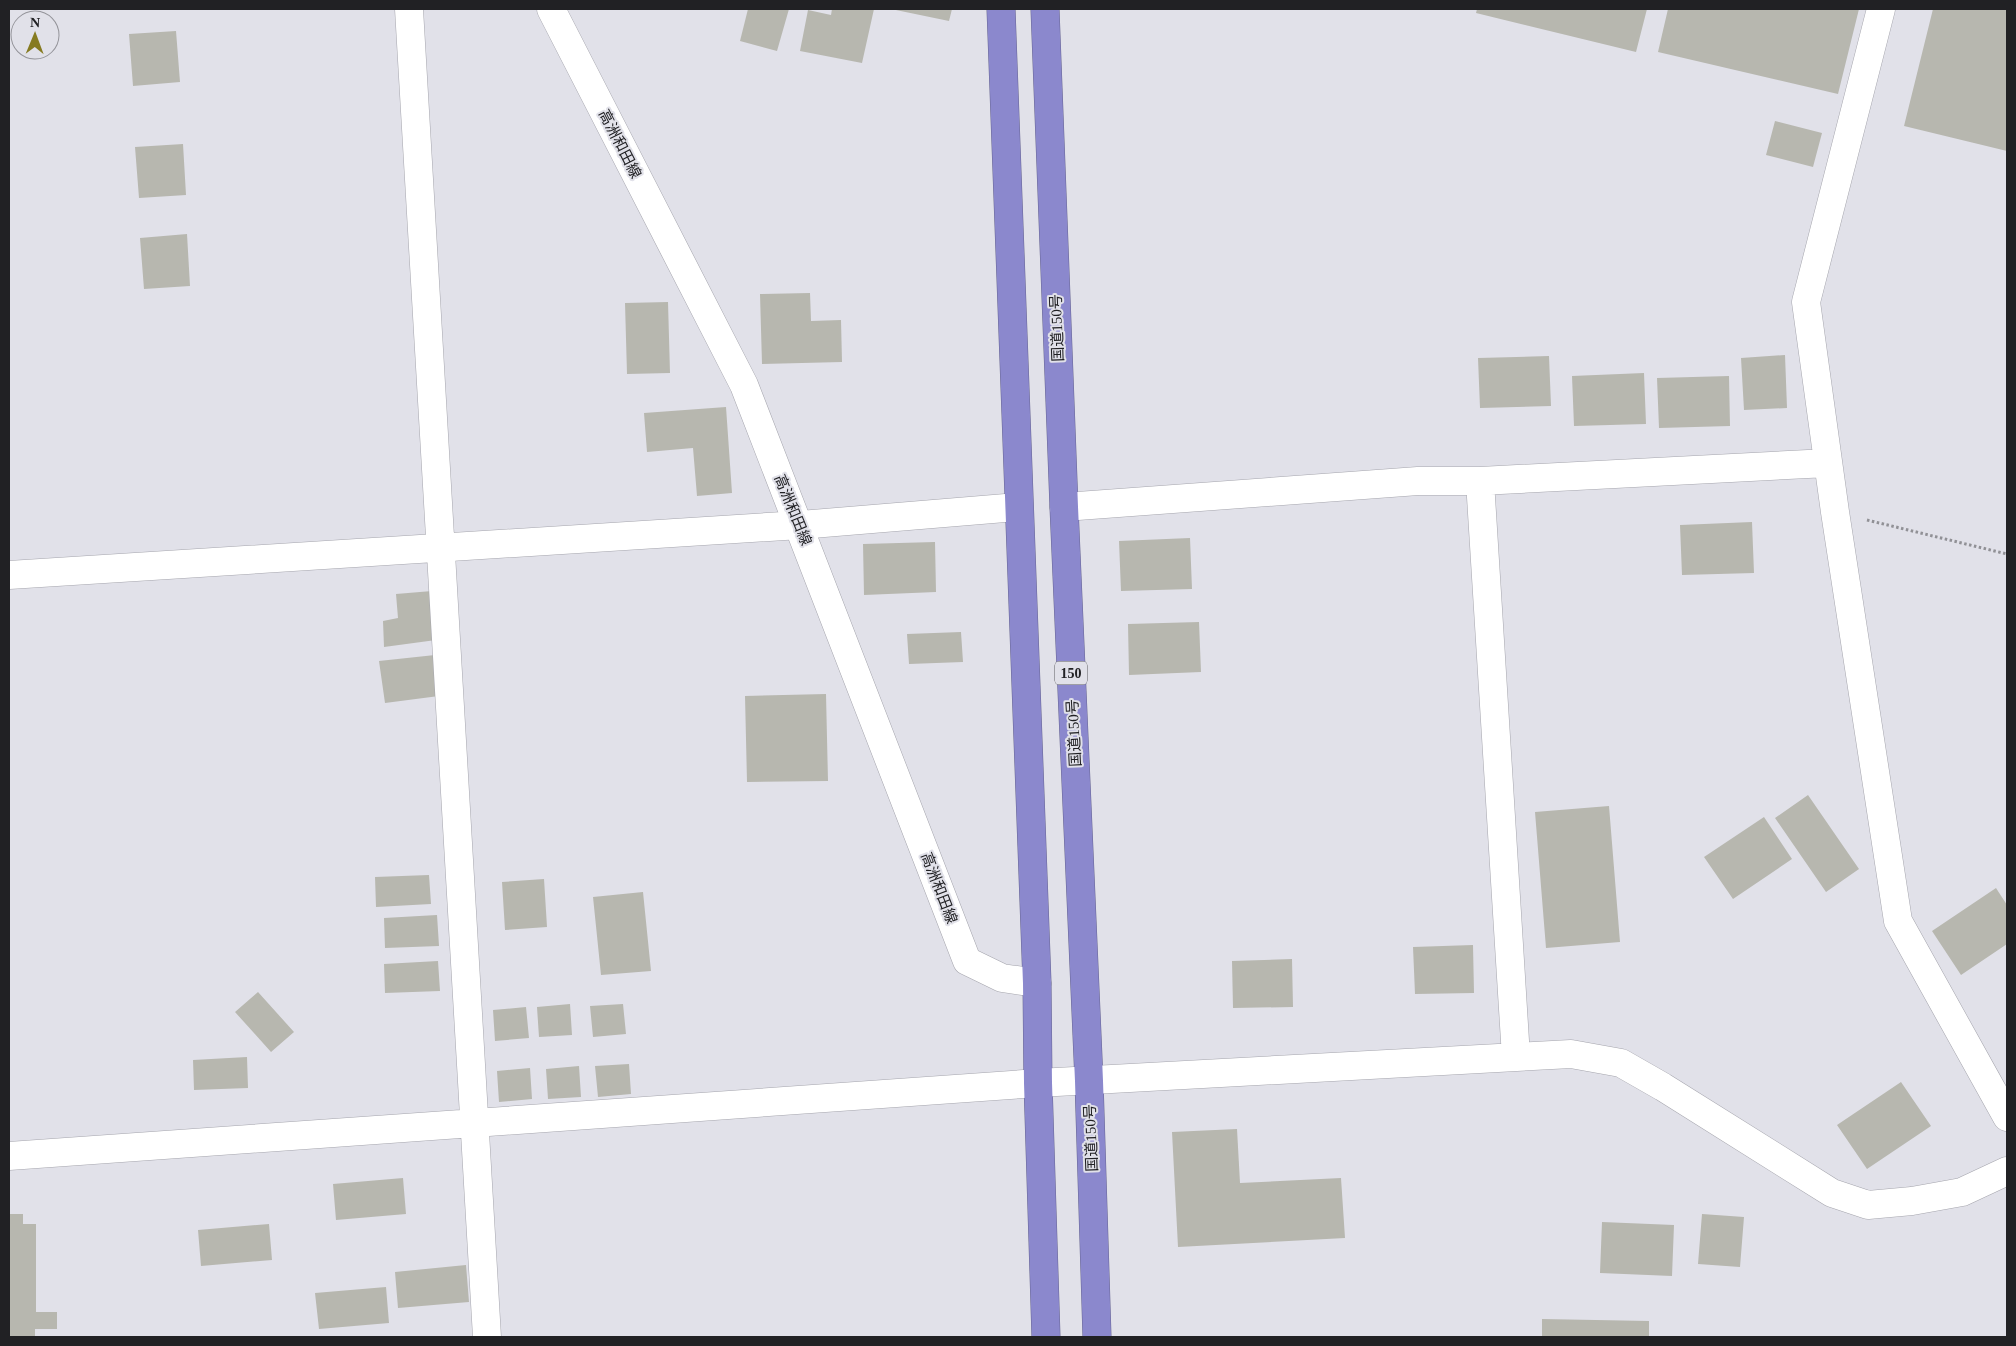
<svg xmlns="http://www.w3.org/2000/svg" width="2016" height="1346" font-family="'Times New Roman','Noto Sans JP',serif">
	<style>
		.building { fill: #b7b7af }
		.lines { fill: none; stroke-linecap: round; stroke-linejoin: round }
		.street-casing { stroke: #a5a5ad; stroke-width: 29 }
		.secondary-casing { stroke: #a5a5ad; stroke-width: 29 }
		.highway-casing { stroke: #666492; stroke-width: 29 }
		.path { stroke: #919196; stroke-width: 3; stroke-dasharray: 2.5 2.5; stroke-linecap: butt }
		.street { stroke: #fff; stroke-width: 28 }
		.secondary { stroke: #fff; stroke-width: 28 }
		.highway { stroke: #8b88cd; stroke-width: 28 }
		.labels { text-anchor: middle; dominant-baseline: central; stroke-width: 4; stroke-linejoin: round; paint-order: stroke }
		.shield { fill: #e1e1e9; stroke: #5b5b5f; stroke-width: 1 }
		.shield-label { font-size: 14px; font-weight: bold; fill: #212124 }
		.street-label { font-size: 15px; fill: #212124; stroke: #e1e1e9 }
	</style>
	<rect width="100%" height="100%" fill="#e1e1e9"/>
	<!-- building -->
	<path class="building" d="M748,9H789L777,51L740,41Z
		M832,9H874L862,63L800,51L808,10L831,15Z
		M891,9H952L949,21Z
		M1477,9H1647L1636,52L1476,13Z
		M1668,9H1859L1838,94L1658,52Z
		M1933,9H2007V151L1904,126Z
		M176,31L180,82L133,86L129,34Z
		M1775,121L1822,133L1813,167L1766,155Z
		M183,144L186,195L139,198L135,147Z
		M187,234L190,286L144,289L140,238Z
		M810,293L811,321L841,320L842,362L762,364L760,294Z
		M668,302L670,373L627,374L625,303Z
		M1785,355L1787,408L1744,410L1741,358Z
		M1549,356L1551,406L1480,408L1478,358Z
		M1644,373L1646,424L1574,426L1572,376Z
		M1729,376L1730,426L1659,428L1657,378Z
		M726,407L732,493L697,496L693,448L647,452L644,413Z
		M1752,522L1754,573L1682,575L1680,525Z
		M1190,538L1192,589L1121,591L1119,541Z
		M935,542L936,592L864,595L863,544Z
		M432,591L436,640L384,647L383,621L398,618L396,594Z
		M1199,622L1201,672L1129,675L1128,624Z
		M961,632L963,662L909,664L907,634Z
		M435,655L439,696L385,703L379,661Z
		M826,694L828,781L747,782L745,696Z
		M1808,795L1859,869L1826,892L1775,818Z
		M1609,806L1620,942L1546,948L1535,812Z
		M1764,817L1792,859L1733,899L1704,857Z
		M429,875L431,904L376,907L375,877Z
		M544,879L547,927L505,930L502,882Z
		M1996,888L2007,905V944L1961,975L1932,931Z
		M643,892L651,971L601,975L593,897Z
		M437,915L439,946L385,948L384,918Z
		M1473,945L1474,993L1415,994L1413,947Z
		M1292,959L1293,1007L1233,1008L1232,961Z
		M438,961L440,991L385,993L384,964Z
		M258,992L294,1032L271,1052L235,1012Z
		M570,1004L572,1035L539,1037L537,1007Z
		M623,1004L626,1034L593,1037L590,1006Z
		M526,1007L529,1038L495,1041L493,1010Z
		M247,1057L248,1088L194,1090L193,1060Z
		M629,1064L631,1094L598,1097L595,1066Z
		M579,1066L581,1097L548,1099L546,1069Z
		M530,1068L532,1099L499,1102L497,1071Z
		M1901,1082L1931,1126L1867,1169L1837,1125Z
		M1237,1129L1240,1183L1341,1178L1345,1238L1178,1247L1172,1132Z
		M403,1178L406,1214L336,1220L333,1184Z
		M9,1214H23V1224H36V1312H57V1329H35V1337H9Z
		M1702,1214L1744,1217L1740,1267L1698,1264Z
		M1602,1222L1674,1225L1672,1276L1600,1273Z
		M269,1224L272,1260L201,1266L198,1230Z
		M466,1265L469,1302L398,1308L395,1272Z
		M386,1287L389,1323L319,1329L315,1293Z
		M1542,1319L1649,1321V1337H1542Z"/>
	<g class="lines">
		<!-- street casing -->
		<g class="street-casing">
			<path id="street" d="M409,9L487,1337
				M1881,9L1806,302L1835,512L1898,921L2007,1117
				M1480,481L1516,1057
				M1064,507L1418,481H1480L1828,463
				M9,575L800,525L1018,507
				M9,1156L1038,1083L1571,1054L1621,1063L1663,1087L1832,1193L1868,1205L1912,1201L1962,1192L2007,1171"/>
		</g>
		<!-- secondary casing -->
		<g class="secondary-casing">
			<path id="secondary" d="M551,9L744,385L967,961L1002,978L1037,983"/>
		</g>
		<!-- highway casing -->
		<g class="highway-casing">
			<path id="highway" d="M1001,9L1037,983L1038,1083L1046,1337
				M1045,9L1064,507L1089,1081L1097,1337"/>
		</g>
		<!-- path -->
		<path class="path" d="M1867,520L2007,554"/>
		<!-- street -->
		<use href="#street" class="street"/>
		<!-- secondary -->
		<use href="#secondary" class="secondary"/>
		<!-- highway -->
		<use href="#highway" class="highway"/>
	</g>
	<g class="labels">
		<!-- shield labels -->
		<rect class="shield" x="1055" y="661.5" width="32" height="23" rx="4"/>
		<g class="shield-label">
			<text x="1071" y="673">150</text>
		</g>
		<!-- street labels -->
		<g class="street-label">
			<text transform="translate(620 144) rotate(63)">高洲和田線</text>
			<text transform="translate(1057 328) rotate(-92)">国道150号</text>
			<text transform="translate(793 510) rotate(68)">高洲和田線</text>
			<text transform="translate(1074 733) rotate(-93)">国道150号</text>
			<text transform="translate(939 888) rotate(69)">高洲和田線</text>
			<text transform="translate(1091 1138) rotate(-92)">国道150号</text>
		</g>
	</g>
	<!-- border -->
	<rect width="2016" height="1346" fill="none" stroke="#212124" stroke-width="20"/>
	<!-- north arrow -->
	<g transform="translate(35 35) rotate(1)"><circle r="24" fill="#e1e1e9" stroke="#94949a"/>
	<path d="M0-4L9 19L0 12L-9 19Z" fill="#867b21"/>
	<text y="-8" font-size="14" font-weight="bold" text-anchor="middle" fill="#212124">N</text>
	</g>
</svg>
